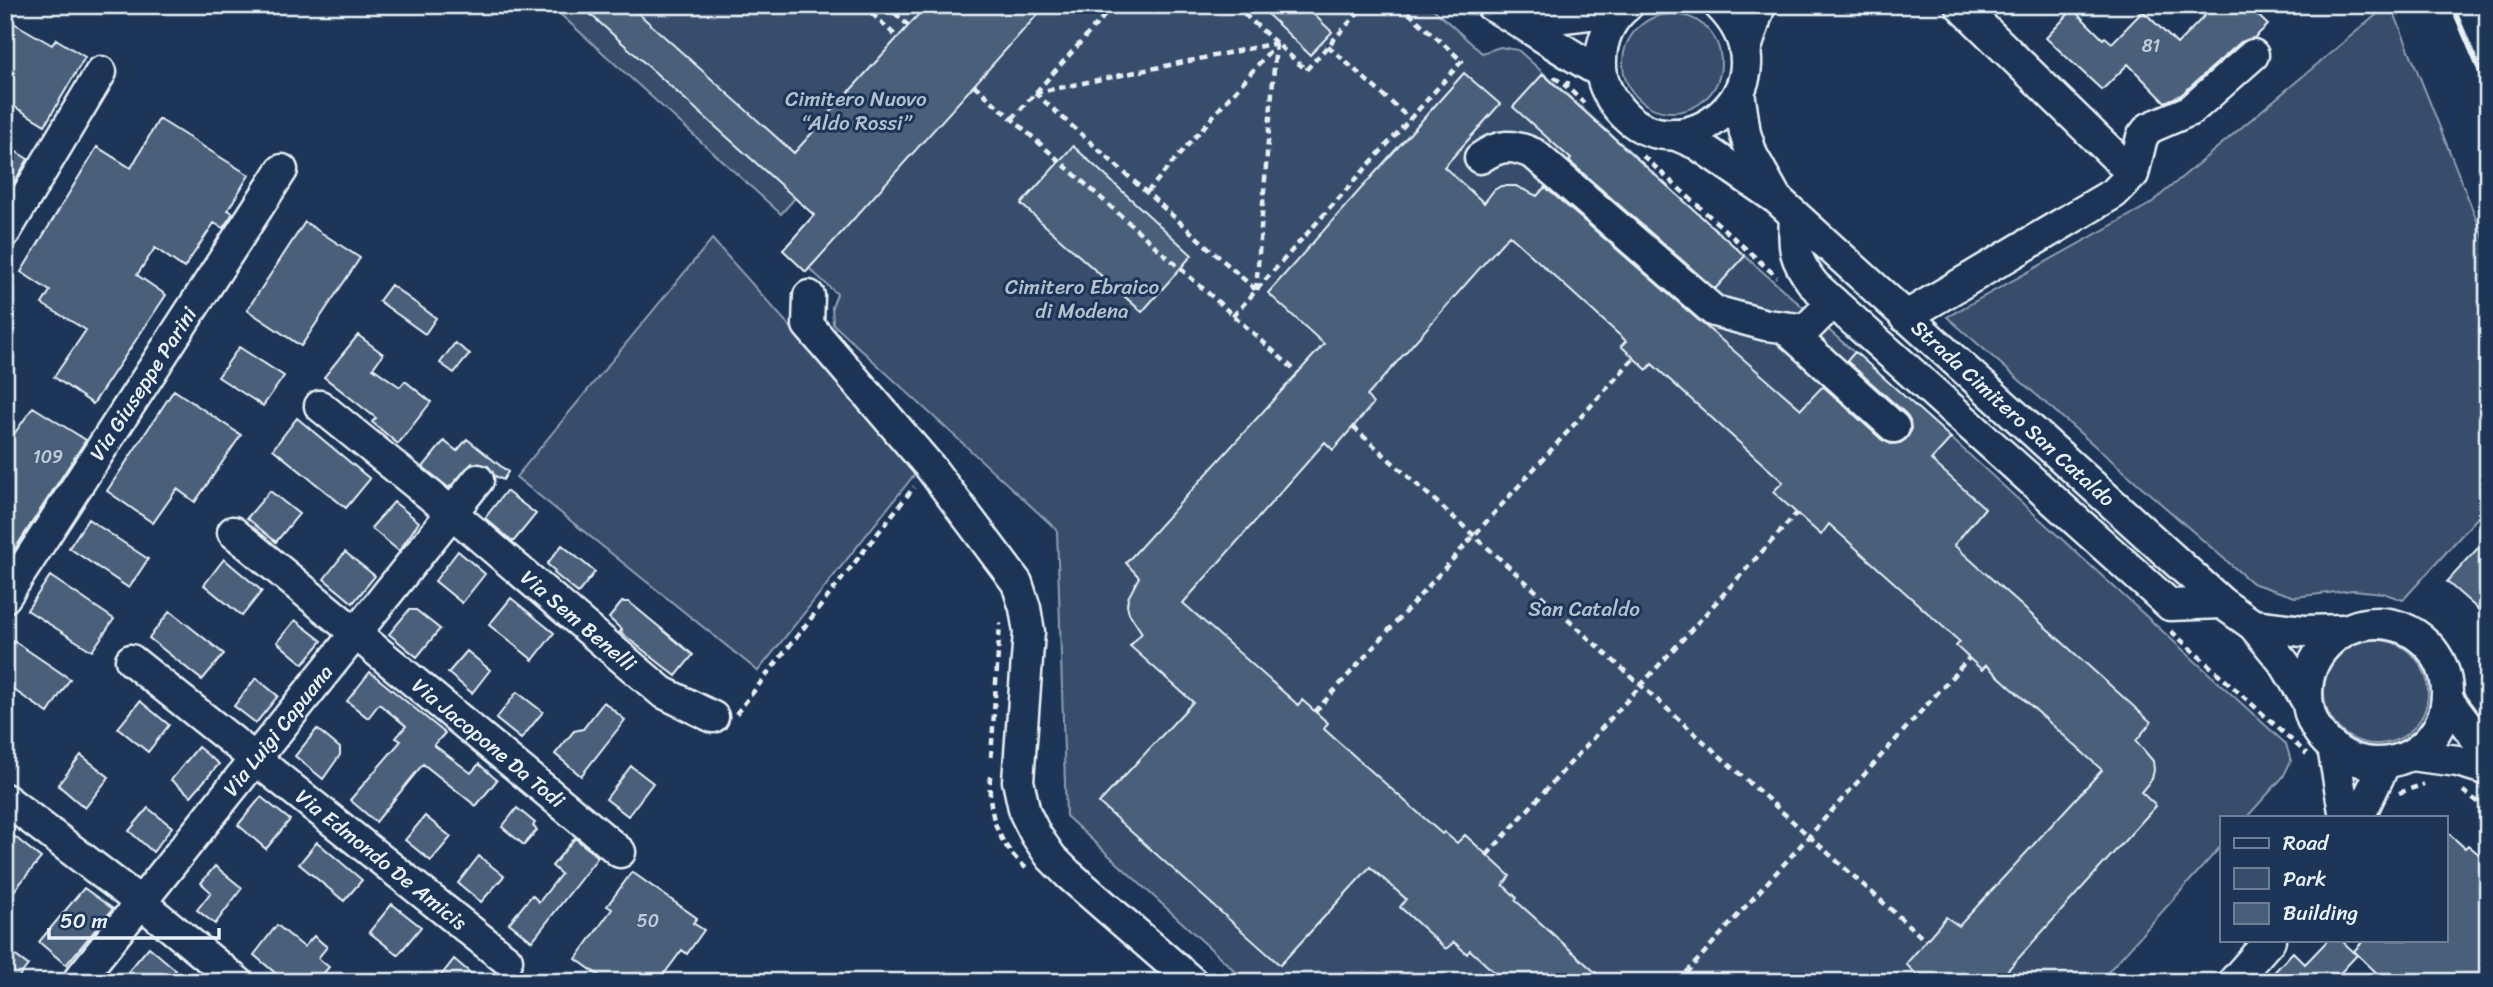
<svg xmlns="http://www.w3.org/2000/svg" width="2493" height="987" font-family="Sriracha,sans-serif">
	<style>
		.green { fill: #374d6c; stroke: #909fb2; stroke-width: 2 }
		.building { fill: #495e7a; stroke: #e8f1f8; stroke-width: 2 }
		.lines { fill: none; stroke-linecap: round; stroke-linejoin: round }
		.minor-casing { stroke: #e8f1f8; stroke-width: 35 }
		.path { stroke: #e8f1f8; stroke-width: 4.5; stroke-dasharray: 7 5; stroke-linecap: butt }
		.minor { stroke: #1d3557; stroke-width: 30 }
		.rail { stroke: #e8f1f8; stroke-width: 5 }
		.labels { text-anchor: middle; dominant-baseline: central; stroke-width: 6; stroke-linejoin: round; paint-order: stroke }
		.number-label { font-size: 18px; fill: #c0ccd8 }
		.park-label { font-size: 21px; fill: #b3c0ce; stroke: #1d3557 }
		.street-label { font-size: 21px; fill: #e8f1f8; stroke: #1d3557 }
	</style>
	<rect width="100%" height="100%" fill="#1d3557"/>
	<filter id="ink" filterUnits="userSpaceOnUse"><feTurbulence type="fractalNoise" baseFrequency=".0143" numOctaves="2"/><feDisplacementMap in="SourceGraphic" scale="14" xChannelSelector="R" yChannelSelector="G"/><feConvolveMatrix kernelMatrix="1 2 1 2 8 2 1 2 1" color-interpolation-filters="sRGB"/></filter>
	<g filter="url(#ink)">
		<!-- green -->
		<path class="green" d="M550,5H1429L1482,53L1500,47L1518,50L1746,257L1951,438L2286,744L2291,761L2283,777L2247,817H2222V845L2099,982H1247L1066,816L1057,530L833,324L832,307L837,294L810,269L806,272L783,250L814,215L795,198L781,214Z
			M2388,5H2391L2488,248V506L2403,600L2383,593L2353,590L2295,597L2252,583L1947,317L2150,204Z
			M1623 63a49 49 0 1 1 98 0a49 49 0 1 1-98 0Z
			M712,239L918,470L758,671L516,477Z
			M2324 692a52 52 0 1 1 104 0a52 52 0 1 1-104 0Z"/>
		<!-- building -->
		<path class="building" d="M580,5H629L794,153L927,5H1046L806,272L783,250L814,215Z
			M1258,5H1304L1332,32L1310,55Z
			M2215,5H2247L2268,25L2254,38L2241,42L2181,95L2165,102L2128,64L2102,90L2046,38L2073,9L2103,39L2105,37L2112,43L2143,11L2177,44Z
			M5,18L52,45L56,39L85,57L45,125L5,101Z
			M1464,73L1500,104L1444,167L1484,203L1494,190L1501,186H1516L1537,196L1545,187L1801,409L1821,388L1824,387L1882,440L1891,444L1900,443L1906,439L1911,431L1910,421L1906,414L1847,361L1855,352L1951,438L1931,460L1985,508L1954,545L2151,722L2136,741L2153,761L2154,770L2152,779L2141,792L2156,806L1997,982H1924L1906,964L1946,917L1959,926L2102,770L1986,665L1982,670L1956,646L1960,642L1829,524L1821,535L1773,492L1783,482L1652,364L1647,370L1621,346L1626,341L1509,235L1367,396L1373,404L1333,450L1325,442L1183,603L1298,705L1302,700L1328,723L1324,729L1442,834L1444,832L1457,843L1465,835L1510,876L1503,885L1517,898L1515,900L1606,982H1505L1470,950L1467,954L1454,942L1446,949L1400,907L1406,899L1370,867L1280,965L1099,803L1193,702L1130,646L1142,633L1129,613L1127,605L1128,598L1139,577L1126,563L1324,344L1268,293Z
			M1543,74L1745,256L1715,289L1569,161L1571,159L1513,107Z
			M159,119L249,175L228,210L233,213L223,228L214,223L184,268L155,248L137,275L166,295L93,404L54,377L86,330L42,304L50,291L21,272L97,147L131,168Z
			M5,145L28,159L5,198Z
			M1073,146L1192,255L1142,312L1021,204Z
			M305,222L360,258L301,346L247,310Z
			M391,285L436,318L425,334L379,301Z
			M358,335L383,354L373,368L400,387L405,381L431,402L398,444L372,422L376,418L324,377Z
			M455,343L470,354L454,373L440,363Z
			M239,347L284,376L263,406L218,377Z
			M174,390L241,435L195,502L177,489L153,523L107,491Z
			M33,407L86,440L5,564V447Z
			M297,418L370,479L346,508L273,449Z
			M467,439L508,472L503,480L495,476L488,466L472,463L449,488L423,467L444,441L457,451Z
			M270,491L299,514L276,542L247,518Z
			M506,491L536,514L513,542L485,518Z
			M394,502L419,522L399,551L371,528Z
			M88,519L148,559L129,588L69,548Z
			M2488,537V618L2447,582Z
			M562,545L595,572L578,593L554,573L555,571L547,564Z
			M458,551L485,574L462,603L435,581Z
			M345,552L375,576L353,603L324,579Z
			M224,559L262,591L242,616L204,585Z
			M50,576L114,619L92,651L27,610Z
			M511,598L554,633L533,660L489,625Z
			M622,602H629L693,655L676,676L620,632L622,630L609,618Z
			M409,610H416L440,629L417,657L389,634Z
			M170,611L224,654L202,680L149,638Z
			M295,620L322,641L303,664L277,642Z
			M5,635L70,679L48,713L5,684Z
			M467,651L490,670L472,693L448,673Z
			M370,672L445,733L434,745L471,773L479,764L497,780L476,806L423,764L376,822L350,800L401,741L396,738L406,726L379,704L368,718L347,701Z
			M256,678L278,696L256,723L234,706Z
			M517,692L543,712L521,739L496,719Z
			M140,701L169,725L148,752L118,728Z
			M604,702L625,720L581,776L555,754L574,731L583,729Z
			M317,729L340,748V755L323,779L295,756Z
			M198,747L219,764L191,796L171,780Z
			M81,755L109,777L85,808L58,785Z
			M631,766L653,783L628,816L606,799Z
			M261,797L290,820L266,849L238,825Z
			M148,808L172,827L153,852L129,831Z
			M517,808L535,823L533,826L537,830L524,845L502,827Z
			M425,816L451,837L431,861L405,840Z
			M5,829L41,858L5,902Z
			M2446,831L2465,848L2468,845L2488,862V974L2481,982H2386L2354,951L2364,940H2446Z
			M575,838L598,857L532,941L509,923L532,895L539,902L561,874L552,866Z
			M317,842L362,880L344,901L299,864Z
			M479,856L504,876L481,902L458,883Z
			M215,866L242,888L215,924L197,910L211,892L201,883Z
			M632,872L697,918L693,923L704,930L687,954L682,950L658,982H608L576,959L612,909L607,906Z
			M84,888L113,909L66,965L39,942Z
			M392,904L421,927L398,955L369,932Z
			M277,925L304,947L314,936L327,947L318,958L329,967L316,982H286L254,955Z
			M2328,940H2341L2357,955L2332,982H2265L2293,952L2305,964Z
			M149,947L176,970L166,982H136L126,974Z
			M5,948L28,965L15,982H5Z
			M454,959L481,982H436Z"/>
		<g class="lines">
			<!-- minor casing -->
			<g class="minor-casing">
				<g id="minor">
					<path d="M1491,5C1529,26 1563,52 1601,72"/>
					<path d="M1628,5C1609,20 1600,42 1601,66C1601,82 1609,97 1619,109C1679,181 1800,85 1719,5"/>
					<path d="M1960,5L2133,174"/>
					<path d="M1522,22L1622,10"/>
					<path d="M1745,51L1760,5"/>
					<path d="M1739,92L1745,133L1752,155L1775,196"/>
					<path id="s1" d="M1674,134L1697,144L1777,199L2222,603L2253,625L2285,664L2307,701"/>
					<path d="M1480,158C1500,144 1512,144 1534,154L1714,311L1766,325L1799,329L1807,328L1833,302"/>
					<path d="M1795,216C1793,249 1794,259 1814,285L2170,605L2222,603"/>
					<path d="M5,232L101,72"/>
					<path d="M809,296L808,325L930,467L1017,583L1025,608L1029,632L1018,781L1025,813L1036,835L1051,857L1068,874L1192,982"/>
					<path d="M1905,317L2114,193L2133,174L2142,137L2149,128L2191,110L2253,55"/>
					<path d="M1785,328L1894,427"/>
					<path id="s2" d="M320,406L452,513L662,692L713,717"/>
					<path id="s3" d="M233,532L620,852"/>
					<path id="s4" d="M5,597L282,170"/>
					<circle cx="2377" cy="693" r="70"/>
					<path d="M2253,625L2303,631L2345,630"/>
					<path id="s5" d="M131,660L507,960"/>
					<path d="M2447,699L2488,754"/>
					<path d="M2333,747L2345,817"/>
					<path d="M2410,755L2458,761L2488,770"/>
					<path d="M5,799L140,902L238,982"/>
					<path d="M2359,817L2385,763"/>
					<path id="s6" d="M77,982L478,480"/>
					<path d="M2233,982L2270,940"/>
				</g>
			</g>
			<!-- path -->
			<path class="path" d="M863,5L898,38
				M886,5L909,26
				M1250,5L1243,13L1306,70L1357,14L1347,5
				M1328,46L1410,119
				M1554,77L1567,87
				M1568,81L1567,87L1584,103
				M974,85L1298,373
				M1035,93L1256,290
				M1035,93L1276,43
				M1012,119L1114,5
				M1643,156L1777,277
				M1147,192L1276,44
				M1256,290L1276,43
				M1233,316L1462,61L1400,5
				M1353,427L1926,941
				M2171,631L2307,754
				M1315,712L1634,358
				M736,714L914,487
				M991,757L1000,623
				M990,776C988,814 997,843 1026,868
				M2463,791L2488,809
				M2399,793L2424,784
				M1487,855L1797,513
				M1678,982L1969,658"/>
			<!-- minor -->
			<use href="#minor" class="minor"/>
			<!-- rail -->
			<path class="rail" d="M2452,5L2488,90
				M2484,5L2488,14"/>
		</g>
	</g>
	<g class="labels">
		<!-- number labels -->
		<g class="number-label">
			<text x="2151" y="46">81</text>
			<text x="48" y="457">109</text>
			<text x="648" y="921">50</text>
		</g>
		<!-- park labels -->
		<g class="park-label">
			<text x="856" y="99">Cimitero Nuovo<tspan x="856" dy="24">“Aldo Rossi”</tspan></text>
			<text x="1082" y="287">Cimitero Ebraico<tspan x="1082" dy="24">di Modena</tspan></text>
			<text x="1584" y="609">San Cataldo</text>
		</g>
		<!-- street labels -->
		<g class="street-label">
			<text stroke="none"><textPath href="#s4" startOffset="254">Via Giuseppe Parini</textPath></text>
			<text stroke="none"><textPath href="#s1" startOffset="441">Strada Cimitero San Cataldo</textPath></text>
			<text stroke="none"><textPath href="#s2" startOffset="336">Via Sem Benelli</textPath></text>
			<text stroke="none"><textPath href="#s6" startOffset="322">Via Luigi Capuana</textPath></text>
			<text stroke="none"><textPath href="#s3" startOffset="331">Via Jacopone Da Todi</textPath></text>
			<text stroke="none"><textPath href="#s5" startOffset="320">Via Edmondo De Amicis</textPath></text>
		</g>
	</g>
	<!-- margin -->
	<rect width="2493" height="987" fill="none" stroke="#1d3557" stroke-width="28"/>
	<rect x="14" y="14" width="2465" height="959" fill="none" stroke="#e8f1f8" stroke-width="2.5" filter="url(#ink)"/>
	<!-- legend -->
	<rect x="2220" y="816" width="228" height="126" fill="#1d3557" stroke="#6e8097" stroke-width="2"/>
	<rect x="2234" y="838" width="35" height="10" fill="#1d3557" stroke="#6e8097" stroke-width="2"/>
	<text x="2283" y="850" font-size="21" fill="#e8f1f8">Road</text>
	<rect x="2234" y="868" width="35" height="21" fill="#374d6c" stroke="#6e8097" stroke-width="2"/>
	<text x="2283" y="886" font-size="21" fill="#e8f1f8">Park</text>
	<rect x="2234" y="903" width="35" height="21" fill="#495e7a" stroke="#6e8097" stroke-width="2"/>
	<text x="2283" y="920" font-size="21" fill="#e8f1f8">Building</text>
	<!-- scale -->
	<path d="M49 928v10h170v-10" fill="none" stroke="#e8f1f8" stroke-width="3.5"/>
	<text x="60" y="928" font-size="21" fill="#e8f1f8" stroke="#1d3557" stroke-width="5" paint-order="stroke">50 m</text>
</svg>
